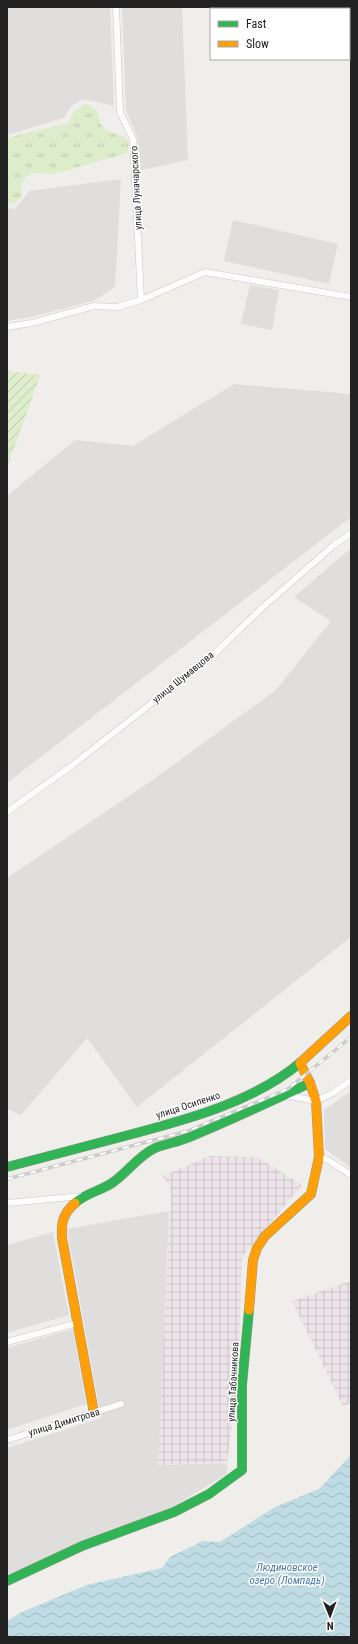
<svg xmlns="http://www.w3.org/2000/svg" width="358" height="1644" font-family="'Roboto Condensed',sans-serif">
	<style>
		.residential { fill: #dfdedc }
		.industrial { fill: url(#industrial-grid) }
		.grass { fill: url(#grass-tufts) }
		.forest { fill: url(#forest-crowns) }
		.garden { fill: url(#garden-furrows) }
		.water { fill: url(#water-waves) }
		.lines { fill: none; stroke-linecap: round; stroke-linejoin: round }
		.street-casing { stroke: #c9c8c7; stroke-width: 7 }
		.fast-casing { stroke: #999a82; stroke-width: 10 }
		.slow-casing { stroke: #999a82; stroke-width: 10 }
		.street { stroke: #fdfcfc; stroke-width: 6 }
		.fast { stroke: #30b455; stroke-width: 9 }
		.slow { stroke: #ff9f0a; stroke-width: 9 }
		.rail-casing { stroke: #ccc; stroke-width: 3.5 }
		.rail { stroke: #fff; stroke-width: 2; stroke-dasharray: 6; stroke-linecap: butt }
		.labels { text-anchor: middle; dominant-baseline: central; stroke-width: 3; stroke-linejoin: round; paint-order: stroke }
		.street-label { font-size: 10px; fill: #222; stroke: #fff }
		.water-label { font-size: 11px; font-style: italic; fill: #4a7aab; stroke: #fff }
	</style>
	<defs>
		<pattern id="industrial-grid" width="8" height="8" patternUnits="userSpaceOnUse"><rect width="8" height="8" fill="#ede4e9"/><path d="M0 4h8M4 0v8" fill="none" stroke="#cbc3c8"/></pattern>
		<pattern id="grass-tufts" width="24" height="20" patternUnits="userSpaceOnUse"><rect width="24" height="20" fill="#ddeccb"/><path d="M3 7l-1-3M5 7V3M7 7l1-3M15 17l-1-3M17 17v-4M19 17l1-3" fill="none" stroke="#bdcaae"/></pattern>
		<pattern id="forest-crowns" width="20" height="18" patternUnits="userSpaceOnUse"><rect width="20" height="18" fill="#cbdec1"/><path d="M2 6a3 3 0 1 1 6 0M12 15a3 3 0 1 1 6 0" fill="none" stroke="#aebea6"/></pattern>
		<pattern id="garden-furrows" width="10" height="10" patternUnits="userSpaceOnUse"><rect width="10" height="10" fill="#ddeccb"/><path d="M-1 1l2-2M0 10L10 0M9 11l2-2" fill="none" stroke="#bdcaae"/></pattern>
		<pattern id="water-waves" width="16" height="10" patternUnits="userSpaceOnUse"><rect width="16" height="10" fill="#bfdbe3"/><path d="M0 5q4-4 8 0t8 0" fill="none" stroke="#a4bcc2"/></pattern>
	</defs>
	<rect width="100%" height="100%" fill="#f0eeeb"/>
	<!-- residential -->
	<path class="residential" d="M7,7H110L114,106L84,99L71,106L64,118L7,135Z
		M122,7H182L188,160L141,170L138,138L126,111Z
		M121,179L115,287L93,301L31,317L7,321V208L15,209L29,191Z
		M233,220L338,244L329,284L224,261Z
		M250,285L279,290L272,330L241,324Z
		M234,384L351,394V517L7,783V496L75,440L133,446Z
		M351,548V937L137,1107L87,1038L21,1115L7,1109V878L150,782L276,690L331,621L294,597Z
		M351,1091V1168L325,1149L324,1110Z
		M169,1211L162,1396L158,1465L227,1463V1474L172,1507L7,1575V1448L101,1418L67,1229Z
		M53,1232L69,1315L7,1333V1245Z
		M73,1329L86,1404L7,1430V1348Z"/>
	<!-- industrial -->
	<path class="industrial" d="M209,1156L257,1157L302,1185L242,1257L238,1379L227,1462L158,1465L171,1190L163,1176Z
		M351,1281V1403L343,1406L292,1301Z"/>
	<!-- grass -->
	<path class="grass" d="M85,104L92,106L98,112L100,123L107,131L125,137L129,143L128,151L124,154L54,174L31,173C20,181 21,185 22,197L15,203H7V138L68,123L75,110Z"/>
	<!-- forest -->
	<path class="forest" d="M265,7H351V25L349,26V9H266Z"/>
	<!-- garden -->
	<path class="garden" d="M7,371L40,375L7,468Z"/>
	<!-- water -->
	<path class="water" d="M351,1455V1637H7V1621L22,1612L87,1585L162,1568L170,1557L203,1541L220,1542L275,1507L319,1489Z"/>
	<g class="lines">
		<!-- street casing -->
		<g class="street-casing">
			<path id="street" d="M116,7L120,112L133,139L141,300
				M7,327L32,323L94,306L117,307L141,300L205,272L351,297
				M7,812L74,764L214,654L263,607L334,545L351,533
				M285,1095L316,1101L333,1093L351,1080
				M319,1157L328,1160L351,1175
				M7,1203L83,1196
				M7,1342L77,1323
				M7,1440L121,1404"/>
		</g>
		<!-- fast casing -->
		<g class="fast-casing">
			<path id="fast" d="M7,1167C45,1157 83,1147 121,1137C182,1121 253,1103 301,1062
				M75,1203C86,1193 100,1191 112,1183C128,1172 138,1156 155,1148C165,1144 177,1142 187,1138C229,1121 269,1102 310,1083
				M7,1581L82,1546L174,1512L209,1494L242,1470V1385L249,1310"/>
		</g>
		<!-- slow casing -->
		<g class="slow-casing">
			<path id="slow" d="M301,1062L351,1016
				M75,1203C63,1214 61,1222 62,1238L94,1413
				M249,1310L253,1260L257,1248L265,1236L311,1194L319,1157L316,1101L310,1083L300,1063"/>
		</g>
		<!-- street -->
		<use href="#street" class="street"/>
		<!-- fast -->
		<use href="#fast" class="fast"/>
		<!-- slow -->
		<use href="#slow" class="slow"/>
		<!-- rail casing -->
		<g class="rail-casing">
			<path id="rail" d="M7,1179L188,1131L288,1089L351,1037"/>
		</g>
		<!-- rail -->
		<use href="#rail" class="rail"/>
	</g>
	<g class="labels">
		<!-- street labels -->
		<g class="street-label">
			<text transform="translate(136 188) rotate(-93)">улица Луначарского</text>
			<text transform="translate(183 677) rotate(-39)">улица Шумавцова</text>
			<text transform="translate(188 1105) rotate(-18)">улица Осипенко</text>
			<text transform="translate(233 1382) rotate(-87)">улица Табачникова</text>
			<text transform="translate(64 1422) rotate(-17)">улица Димитрова</text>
		</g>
		<!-- water labels -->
		<g class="water-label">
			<text x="287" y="1567">Людиновское<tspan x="287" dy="13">озеро (Ломпадь)</tspan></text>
		</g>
	</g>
	<!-- border -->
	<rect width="358" height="1644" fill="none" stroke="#222222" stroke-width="16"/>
	<!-- legend -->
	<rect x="210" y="8" width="140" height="52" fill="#ffffff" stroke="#a7a7a7"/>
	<rect x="218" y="21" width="20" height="6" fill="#30b455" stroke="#a7a7a7"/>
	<text x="246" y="28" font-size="12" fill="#222222">Fast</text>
	<rect x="218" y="41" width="20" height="6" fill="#ff9f0a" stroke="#a7a7a7"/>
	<text x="246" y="48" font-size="12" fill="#222222">Slow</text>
	<!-- north arrow -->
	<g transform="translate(330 1616) rotate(179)" stroke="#ffffff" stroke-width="3" paint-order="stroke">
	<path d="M0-3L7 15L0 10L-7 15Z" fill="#222222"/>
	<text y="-6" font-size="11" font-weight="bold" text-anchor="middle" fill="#222222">N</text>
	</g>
</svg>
